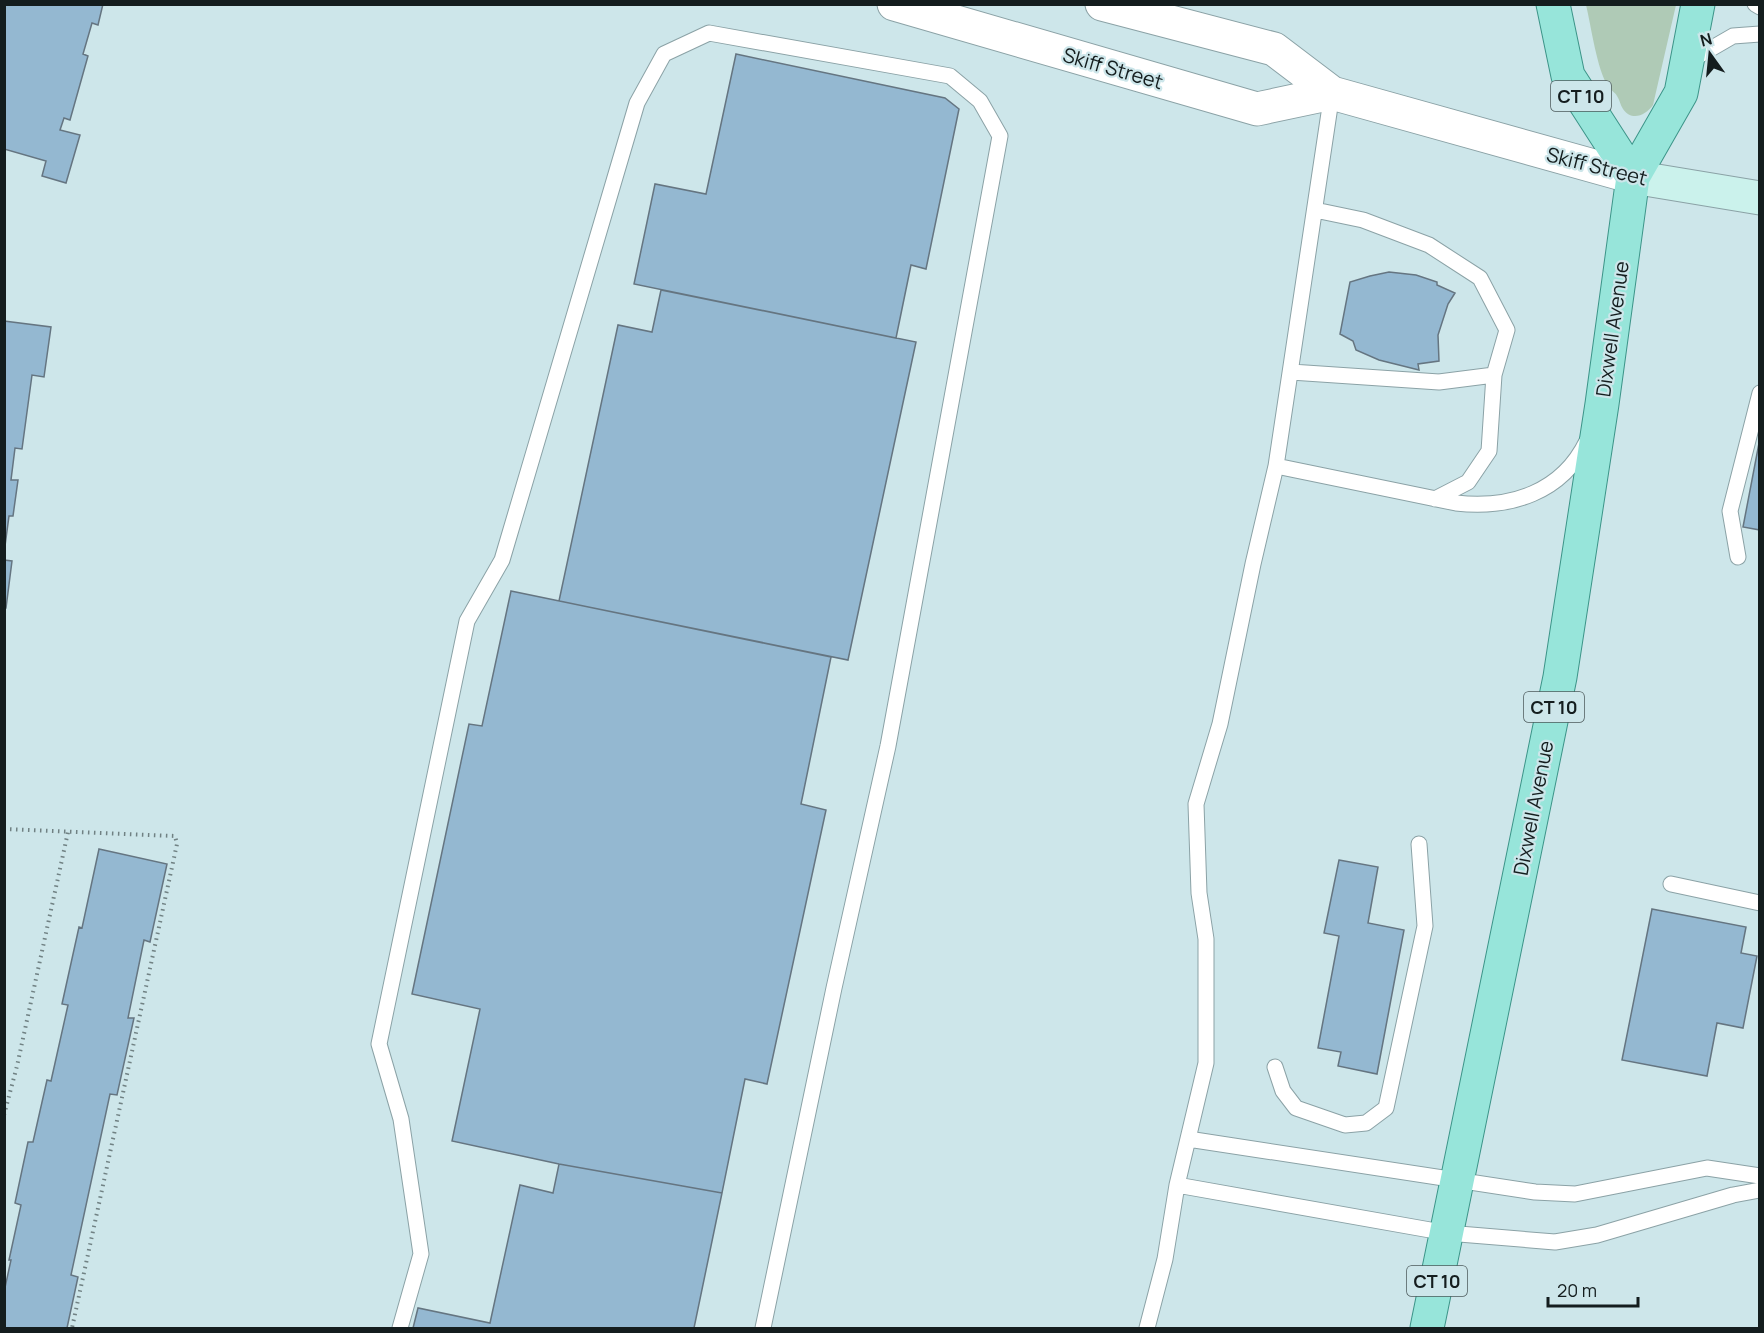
<svg xmlns="http://www.w3.org/2000/svg" width="1764" height="1333" font-family="Manrope,sans-serif">
	<style>
		.green { fill: #afcab6 }
		.building { fill: #94b8d1; stroke: #657581; stroke-width: 1.5 }
		.lines { fill: none; stroke-linecap: round; stroke-linejoin: round }
		.service-casing { stroke: #8ba2a6; stroke-width: 17 }
		.tertiary-casing { stroke: #8ba2a6; stroke-width: 35 }
		.secondary-casing { stroke: #8ba2a6; stroke-width: 35 }
		.primary-casing { stroke: #3c9488; stroke-width: 35 }
		.path { stroke: #708183; stroke-width: 4; stroke-dasharray: 1.5 4.5; stroke-linecap: butt }
		.service { stroke: #fff; stroke-width: 15 }
		.tertiary { stroke: #fff; stroke-width: 33 }
		.secondary { stroke: #cbf2ec; stroke-width: 33 }
		.primary { stroke: #97e5da; stroke-width: 33 }
		.labels { text-anchor: middle; dominant-baseline: central; stroke-width: 4.5; stroke-linejoin: round; paint-order: stroke }
		.shield { fill: #cde6ea; stroke: #4c595b; stroke-width: 1.5 }
		.shield-label { font-size: 18px; font-weight: bold; fill: #141d1e }
		.street-label { font-size: 20px; fill: #141d1e; stroke: #cde6ea }
	</style>
	<rect width="100%" height="100%" fill="#cde6ea"/>
	<!-- green -->
	<path class="green" d="M1586,5H1676L1653,105C1646,115 1632,122 1623,109C1620,105 1620,100 1617,96C1615,92 1610,90 1608,86C1597,70 1591,25 1586,5Z"/>
	<!-- building -->
	<path class="building" d="M4,4H103L98,25L92,23L83,54L88,56L70,120L64,118L60,130L80,135L66,183L42,176L46,161L4,149Z
		M736,54L945,98L959,109L926,269L911,265L896,338L634,284L655,184L706,194Z
		M1389,272L1416,275L1437,282V285L1455,293L1448,304L1438,335L1439,361L1418,364L1419,370L1379,360L1356,350L1353,341L1340,334L1350,282L1370,276Z
		M661,290L916,342L848,660L559,601L618,325L652,332Z
		M4,321L51,327L44,377L32,375L22,449L15,448L11,480H18L13,516H9L5,546Z
		M1760,438V530L1743,527Z
		M4,560L12,561L6,608H4Z
		M511,591L831,657L801,804L826,810L767,1084L745,1079L722,1193L559,1164L452,1141L480,1009L412,994L469,724L482,726Z
		M99,849L167,864L150,942L144,940L128,1018H134L117,1095L110,1094L71,1275L78,1277L67,1328H4V1292L11,1260H9L21,1205L15,1203L28,1142H33L47,1080L51,1081L68,1005L62,1004L79,927L82,928Z
		M1339,860L1378,867L1368,923L1404,930L1377,1074L1338,1066L1341,1052L1318,1048L1339,936L1324,933Z
		M1652,909L1746,927L1741,953L1757,956L1743,1028L1717,1023L1707,1076L1622,1060Z
		M559,1164L722,1193L694,1328H413L418,1308L490,1323L520,1185L553,1193Z"/>
	<g class="lines">
		<!-- service casing -->
		<g class="service-casing">
			<path id="service" d="M1755,4L1760,7
				M1688,62L1733,36L1760,34
				M1291,372L1439,382L1494,375L1507,330L1480,278L1429,245L1363,220L1315,210
				M1276,466L1456,503C1510,509 1562,493 1587,441
				M1435,499L1468,482L1489,451L1494,375
				M1738,557L1730,511L1760,393
				M1671,884L1760,903
				M1275,1067L1283,1091L1296,1108L1345,1125L1366,1123L1386,1108L1425,926L1419,844
				M1188,1139L1535,1192L1575,1194L1707,1168L1760,1176
				M1177,1185L1447,1233L1555,1242L1597,1235L1733,1195L1760,1190
				M400,1328L421,1254L401,1119L379,1044L467,621L502,560L637,103L664,54L709,33L950,76L980,101L1000,136L888,746L834,988L763,1328
				M1147,1328L1165,1259L1177,1185L1206,1063V939L1199,893L1196,804L1220,724L1253,564L1276,466L1332,93"/>
		</g>
		<!-- tertiary casing -->
		<g class="tertiary-casing">
			<path id="tertiary" d="M894,4L1257,109L1332,93
				M1102,4L1274,49L1332,93L1633,177"/>
		</g>
		<!-- secondary casing -->
		<g class="secondary-casing">
			<path id="secondary" d="M1633,177L1760,198"/>
		</g>
		<!-- primary casing -->
		<g class="primary-casing">
			<path id="primary" d="M1553,4L1568,76L1633,177
				M1427,1328L1560,677L1602,404L1633,177L1681,93L1698,4"/>
		</g>
		<!-- path -->
		<path class="path" d="M4,829L175,836L177,844L72,1328
			M4,1115L17,1066L68,832"/>
		<!-- service -->
		<use href="#service" class="service"/>
		<!-- tertiary -->
		<use href="#tertiary" class="tertiary"/>
		<!-- secondary -->
		<use href="#secondary" class="secondary"/>
		<!-- primary -->
		<use href="#primary" class="primary"/>
	</g>
	<g class="labels">
		<!-- shield labels -->
		<g class="shield">
			<rect x="1551" y="81" width="60" height="30" rx="4.5"/>
			<rect x="1524" y="692" width="60" height="30" rx="4.5"/>
			<rect x="1407" y="1266" width="60" height="30" rx="4.5"/>
		</g>
		<g class="shield-label">
			<text x="1581" y="96">CT 10</text>
			<text x="1554" y="707">CT 10</text>
			<text x="1437" y="1281">CT 10</text>
		</g>
		<!-- street labels -->
		<g class="street-label">
			<text transform="translate(1113 68) rotate(16)">Skiff Street</text>
			<text transform="translate(1597 166) rotate(14)">Skiff Street</text>
			<text transform="translate(1612 329) rotate(-82)">Dixwell Avenue</text>
			<text transform="translate(1533 808) rotate(-79)">Dixwell Avenue</text>
		</g>
	</g>
	<!-- border -->
	<rect width="1764" height="1333" fill="none" stroke="#141d1e" stroke-width="12"/>
	<!-- north arrow -->
	<g transform="translate(1710 54) rotate(345)" stroke="#cde6ea" stroke-width="4.5" paint-order="stroke">
	<path d="M0-4.5L10 22L0 15L-10 22Z" fill="#141d1e"/>
	<text y="-9" font-size="16" font-weight="bold" text-anchor="middle" fill="#141d1e">N</text>
	</g>
	<!-- scale -->
	<path d="M1548 1297v9h90v-9" fill="none" stroke="#141d1e" stroke-width="3"/>
	<text x="1557" y="1297" font-size="18" fill="#141d1e" stroke="#cde6ea" stroke-width="4.5" paint-order="stroke">20 m</text>
</svg>
